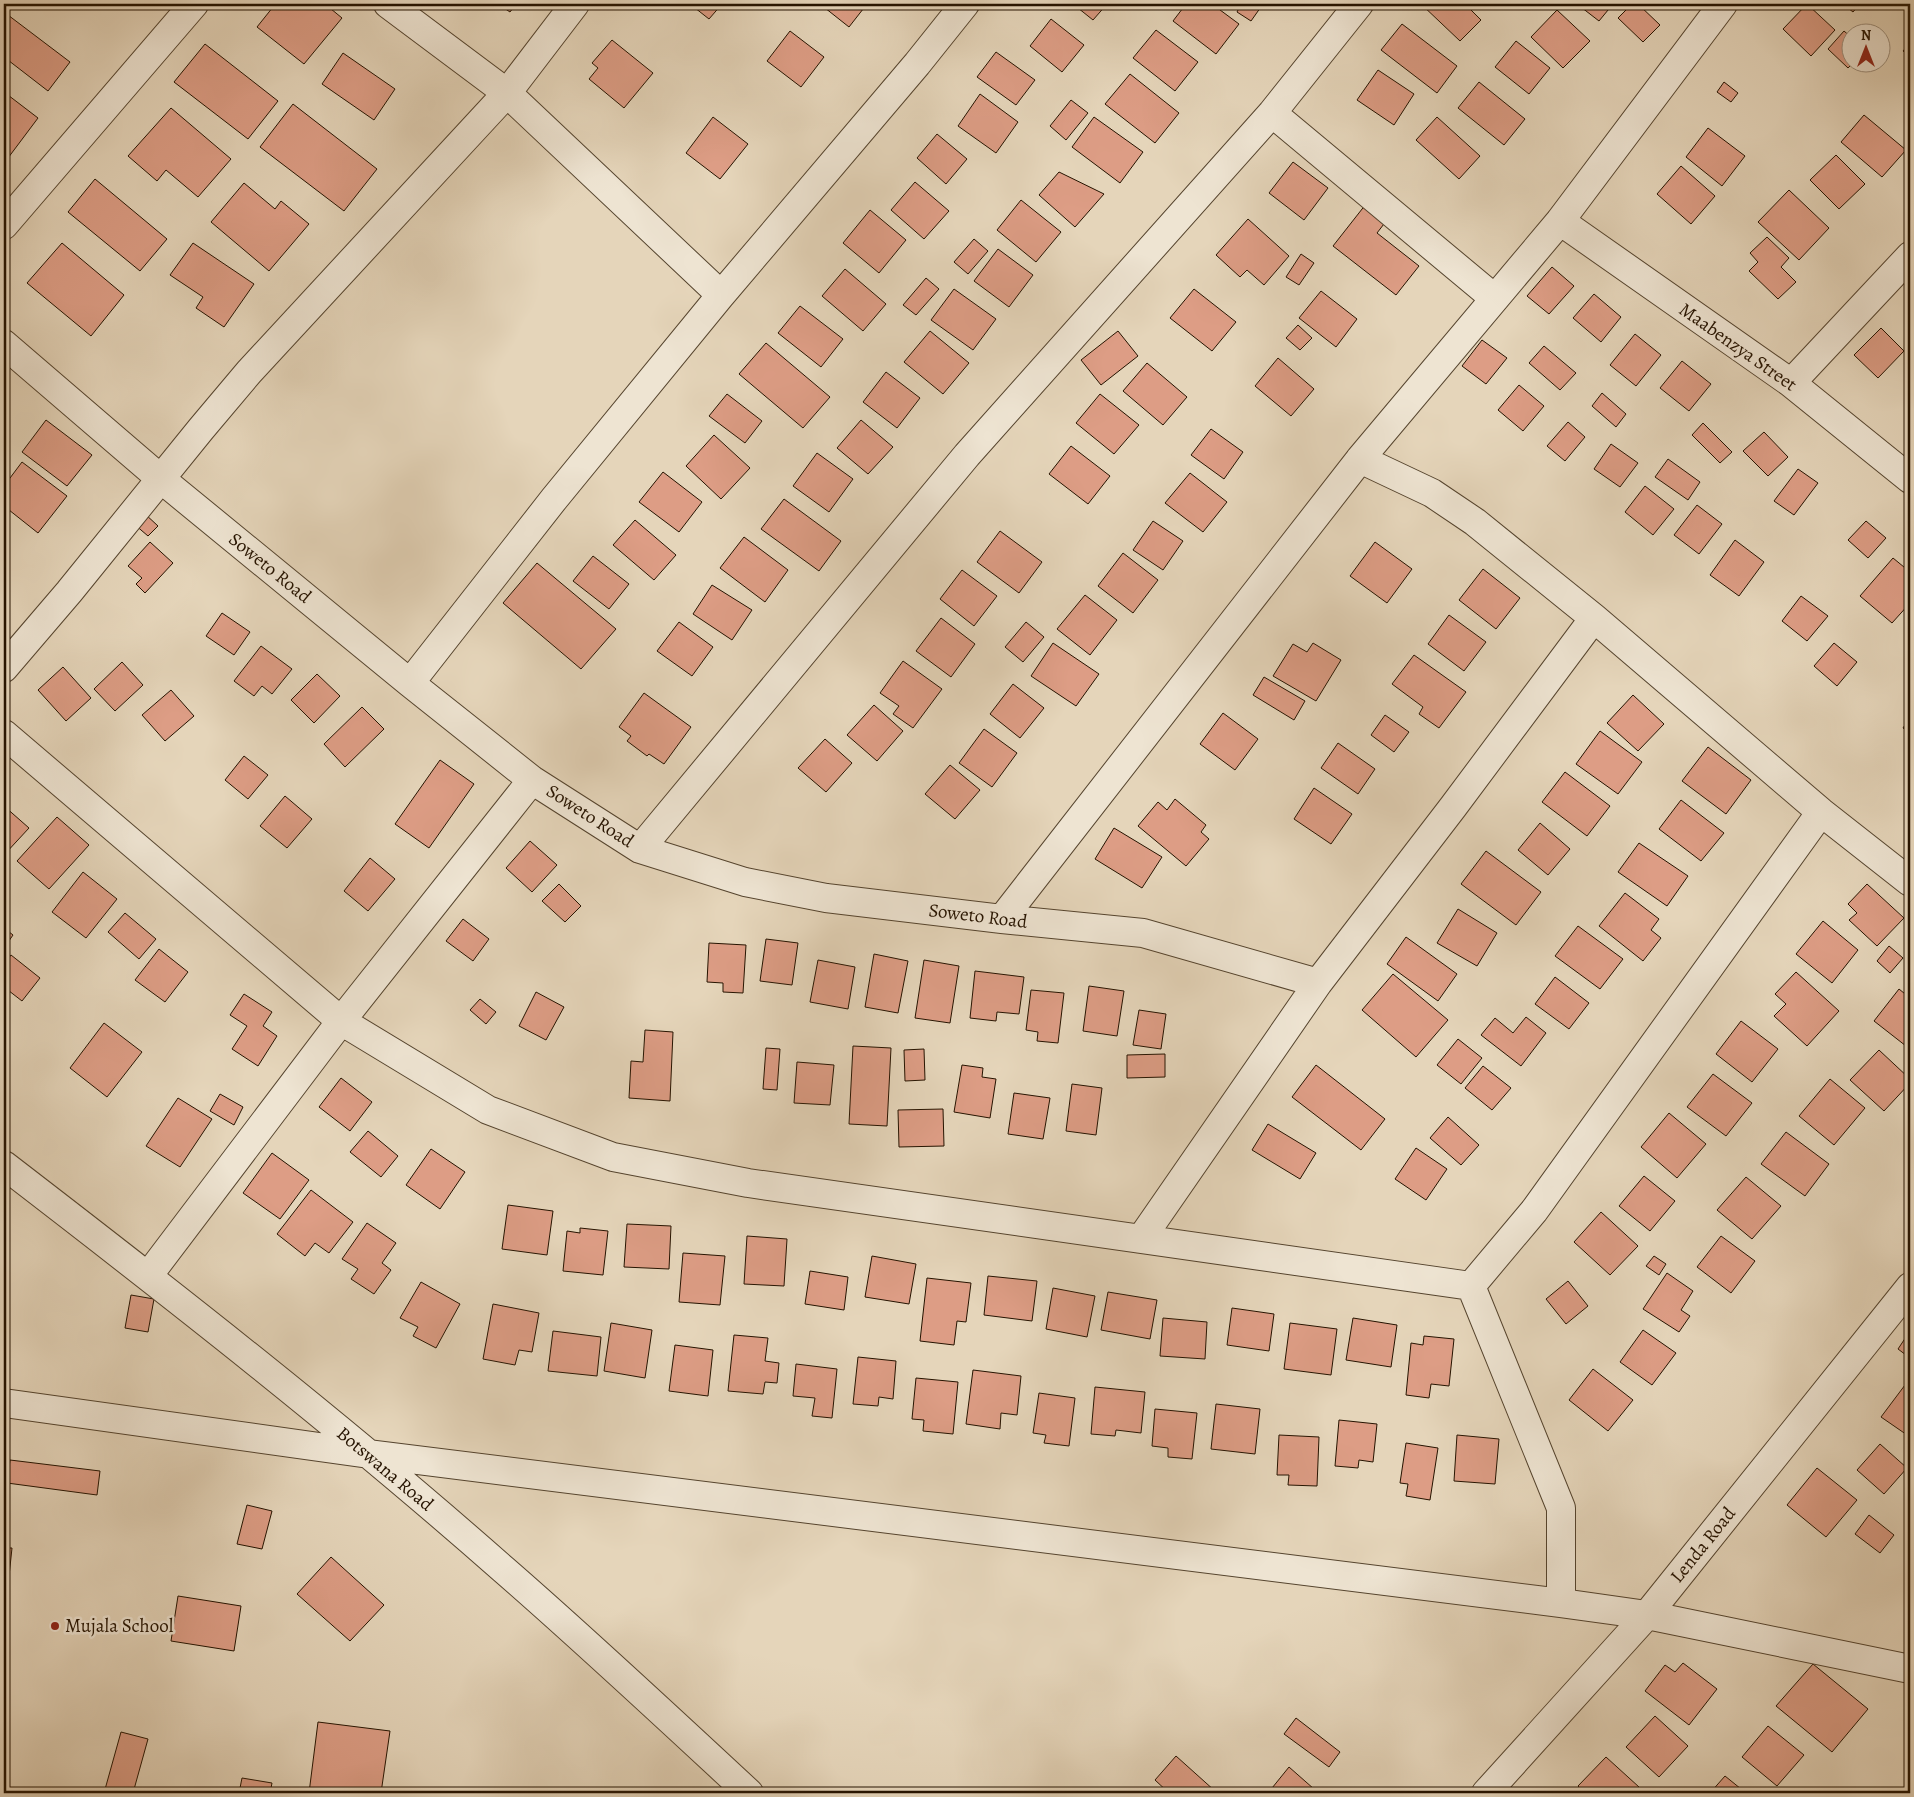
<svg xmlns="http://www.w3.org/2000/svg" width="1914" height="1797" font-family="Alegreya,serif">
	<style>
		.building { fill: #dd9d85; stroke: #251300 }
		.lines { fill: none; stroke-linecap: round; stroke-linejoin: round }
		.minor-casing { stroke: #55442e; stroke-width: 30 }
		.minor { stroke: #eee4d2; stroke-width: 28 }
		.poi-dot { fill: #8f2418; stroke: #eee4d2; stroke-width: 2 }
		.labels { text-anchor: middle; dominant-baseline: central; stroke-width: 5; stroke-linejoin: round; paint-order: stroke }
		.street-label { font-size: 19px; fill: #251300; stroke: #eee4d2 }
		.poi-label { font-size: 19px; fill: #251300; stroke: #eee4d2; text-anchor: start }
	</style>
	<rect width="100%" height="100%" fill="#e5d5ba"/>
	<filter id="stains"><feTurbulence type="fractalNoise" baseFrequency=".004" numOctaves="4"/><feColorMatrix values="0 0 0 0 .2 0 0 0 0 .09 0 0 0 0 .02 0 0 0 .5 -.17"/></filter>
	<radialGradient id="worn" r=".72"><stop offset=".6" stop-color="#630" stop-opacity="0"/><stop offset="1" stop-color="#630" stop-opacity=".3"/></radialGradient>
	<!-- building -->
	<path class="building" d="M269,4H325L342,18L304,64L257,27L273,7Z
		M498,4H516L510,12Z
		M690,4H722L709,19Z
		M820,4H867L849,27Z
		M1073,4H1107L1093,20Z
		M1186,4H1212L1239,24L1216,54L1173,21Z
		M1241,4H1263L1251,21L1237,12Z
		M1421,4H1465L1481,20L1460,41Z
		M1577,4H1613L1599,21Z
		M1632,4H1638L1660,25L1643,42L1618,18Z
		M1807,4L1835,30L1811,56L1783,29Z
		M1843,4H1860L1853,12Z
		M1557,10L1590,41L1563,68L1531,37Z
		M4,12L70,62L48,91L4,57Z
		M1051,19L1084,45L1062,72L1030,46Z
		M1402,24L1457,66L1437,93L1381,50Z
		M1156,30L1198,62L1175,91L1133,58Z
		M790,31L824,57L801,87L767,61Z
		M1844,31L1852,38V62H1854L1848,68L1828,49Z
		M612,40L653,73L624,108L589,79L598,68L592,63Z
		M1516,41L1550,68L1529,94L1495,67Z
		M1910,43V57L1903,51Z
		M205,44L278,101L248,139L174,82Z
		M996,52L1035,80L1016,105L977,77Z
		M343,53L395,89L374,120L322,84Z
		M1378,70L1414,94L1394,125L1357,100Z
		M1130,74L1179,113L1155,143L1105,104Z
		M1479,82L1525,119L1504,145L1458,108Z
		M1724,82L1738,93L1731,102L1717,92Z
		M4,92L38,118L5,162H4Z
		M980,94L1018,122L996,153L958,126Z
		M1071,100L1088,113L1066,140L1050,126Z
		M293,104L377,169L344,211L260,147Z
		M171,108L231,159L198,197L166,170L157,181L128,156Z
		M1864,115L1906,150L1882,177L1841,142Z
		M713,117L748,144L720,179L686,153Z
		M1094,117L1143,152L1120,183L1072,147Z
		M1437,117L1480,156L1459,179L1416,140Z
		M1708,128L1745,156L1722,186L1686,157Z
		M937,134L967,159L946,184L917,158Z
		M1836,155L1865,184L1839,209L1810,180Z
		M1293,162L1328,188L1304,220L1269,193Z
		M1681,166L1715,196L1691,224L1657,194Z
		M1059,172L1104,194L1075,227L1039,195Z
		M95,179L167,239L140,271L68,212Z
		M915,182L949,211L924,239L891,210Z
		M244,183L275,209L281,201L309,224L269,271L211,222Z
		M1789,190L1829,228L1799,260L1758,222Z
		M1021,200L1061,232L1036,262L997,230Z
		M1366,204L1387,220L1377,233L1419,266L1396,295L1333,246Z
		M870,210L906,240L879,273L843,243Z
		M1248,219L1289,256L1264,285L1247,270L1240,277L1216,255Z
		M1767,237L1789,258L1781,267L1796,282L1778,299L1749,271L1758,262L1750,253Z
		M974,239L988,251L968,274L954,262Z
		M62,243L124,295L91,336L27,283Z
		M193,243L254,284L224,327L196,308L203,297L170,275Z
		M998,249L1033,275L1009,307L974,281Z
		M1301,254L1314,263L1299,285L1286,277Z
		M1552,267L1574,286L1549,314L1527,296Z
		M845,269L886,304L863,331L822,296Z
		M926,278L939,289L916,315L903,305Z
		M954,289L996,319L973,350L931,320Z
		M1194,289L1236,322L1212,351L1170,318Z
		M1321,291L1357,319L1336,347L1299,318Z
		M1594,294L1621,317L1601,342L1573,318Z
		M800,306L843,339L821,367L778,333Z
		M1298,325L1312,338L1300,350L1286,338Z
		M1881,328L1904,351L1878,378L1854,355Z
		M930,331L969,363L943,394L904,362Z
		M1118,331L1138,356L1101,385L1081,360Z
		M1635,334L1661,355L1636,386L1610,365Z
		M1482,340L1507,358L1486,384L1462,366Z
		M766,343L830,397L803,428L739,374Z
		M1544,346L1576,373L1560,390L1529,363Z
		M1278,358L1314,389L1291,416L1255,386Z
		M1682,361L1711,384L1689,411L1660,388Z
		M1147,363L1187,397L1163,425L1123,391Z
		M886,372L920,398L897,428L863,402Z
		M1519,385L1544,406L1523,431L1498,410Z
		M1602,393L1626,414L1616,427L1592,406Z
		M727,394L762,421L745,443L709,416Z
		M1100,394L1139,425L1114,454L1076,423Z
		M46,420L92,455L67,486L22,452Z
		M861,420L893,447L868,474L837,448Z
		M1568,422L1585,437L1565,461L1547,446Z
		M1703,423L1732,452L1720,463L1692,435Z
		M1211,429L1243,452L1224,479L1191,455Z
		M1764,432L1788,457L1768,476L1743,451Z
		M714,435L750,468L721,499L686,466Z
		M1611,444L1638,463L1620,487L1594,469Z
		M1071,446L1110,476L1088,504L1049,474Z
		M817,453L853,479L829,512L793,486Z
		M1668,459L1700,482L1688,500L1655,477Z
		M22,462L67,496L38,533L4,506V486Z
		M1798,469L1818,483L1794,515L1774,501Z
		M663,472L702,502L679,532L639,502Z
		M1190,473L1227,502L1203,532L1165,503Z
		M1645,486L1674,509L1653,535L1625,512Z
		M784,499L841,541L819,571L761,529Z
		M1697,505L1722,524L1699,554L1674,535Z
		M144,513L158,526L148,536L134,524Z
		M635,520L676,555L654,580L613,545Z
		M1153,521L1183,541L1163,570L1133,550Z
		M1866,521L1886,538L1868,558L1848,540Z
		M1000,531L1042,562L1019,593L977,562Z
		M744,537L788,570L765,602L720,568Z
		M1735,540L1764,562L1739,596L1710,575Z
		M150,542L173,563L145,593L136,584L142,578L128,566Z
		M1375,542L1412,569L1387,603L1350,576Z
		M1123,553L1158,580L1133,613L1098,586Z
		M593,556L629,584L609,609L573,581Z
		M1893,558L1910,572V603L1892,623L1860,596Z
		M537,563L616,629L581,669L503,603Z
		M1483,569L1520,598L1496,629L1459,600Z
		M962,570L997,596L974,626L940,599Z
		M712,585L752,610L732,640L693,614Z
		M1085,595L1117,620L1090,655L1057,629Z
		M1801,596L1828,616L1807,641L1782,621Z
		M222,613L250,632L234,655L206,636Z
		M1449,615L1486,642L1464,671L1428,644Z
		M941,618L975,644L951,677L916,651Z
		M679,622L713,647L692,676L657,651Z
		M1026,622L1044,637L1023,662L1005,647Z
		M1053,643L1099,674L1076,706L1031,676Z
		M1313,643L1341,660L1316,701L1273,676L1293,644L1307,652Z
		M1834,643L1857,662L1837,686L1814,666Z
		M261,646L292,669L272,694L262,686L254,696L234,681Z
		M1414,655L1466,692L1439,728L1419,714L1423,707L1392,684Z
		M903,661L942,689L913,728L893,714L899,706L880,693Z
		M122,662L143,685L115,711L94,689Z
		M63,667L91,698L66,721L38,690Z
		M317,674L340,696L314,723L291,700Z
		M1264,677L1305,701L1294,720L1253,695Z
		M1013,684L1044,708L1020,738L990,714Z
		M171,690L194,716L165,741L142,715Z
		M644,693L691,727L664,764L649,754L647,756L627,741L631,736L619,727Z
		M1633,695L1664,724L1638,751L1607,723Z
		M874,705L903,731L877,761L847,735Z
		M362,707L384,729L345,767L324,744Z
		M1223,713L1258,739L1235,770L1200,744Z
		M1385,715L1409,732L1394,752L1371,735Z
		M1910,717V733L1903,728Z
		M984,729L1017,753L992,787L959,763Z
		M1600,731L1642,762L1618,794L1576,764Z
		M825,739L852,763L826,792L798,768Z
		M1338,743L1375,769L1358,794L1321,768Z
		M1708,747L1751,780L1726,814L1682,781Z
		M244,756L268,775L248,799L225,780Z
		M440,760L474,784L429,848L395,824Z
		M950,765L980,790L955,819L925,794Z
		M1565,772L1610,806L1587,836L1542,802Z
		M1314,788L1352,814L1331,844L1294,819Z
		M285,796L312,819L287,848L260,826Z
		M1175,799L1206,825L1201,832L1209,839L1186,866L1138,826L1158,802L1167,810Z
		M1681,800L1724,833L1701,861L1659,829Z
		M4,806L29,828L4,855Z
		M57,817L89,845L49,889L17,861Z
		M1540,823L1570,849L1548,875L1518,850Z
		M1114,828L1162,857L1142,888L1095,859Z
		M530,841L557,865L532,892L506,868Z
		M1639,843L1688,876L1667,906L1618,872Z
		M1486,851L1541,892L1516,925L1461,884Z
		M370,858L395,879L368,911L344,891Z
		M83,872L117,899L86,938L52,912Z
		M559,884L581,906L565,922L542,901Z
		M1867,884L1904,918L1877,946L1849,920L1857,913L1848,904Z
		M1625,893L1659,919L1651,930L1661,938L1643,961L1599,926Z
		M1458,909L1497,933L1477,966L1437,943Z
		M125,913L156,939L139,959L108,932Z
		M463,919L489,939L473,961L446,941Z
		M1823,921L1858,950L1832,983L1796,954Z
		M1578,926L1623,959L1600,989L1555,956Z
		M4,928L13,935L4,948Z
		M1406,937L1457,974L1438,1001L1387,964Z
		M766,939L798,943L792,985L760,981Z
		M709,943L746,945L743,993L723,992V983L707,982Z
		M1889,946L1903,958L1890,973L1877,961Z
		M159,949L188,972L165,1002L135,980Z
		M874,954L908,961L898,1013L865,1007Z
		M11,955L40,978L22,1001L4,987V964Z
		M818,960L855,967L848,1009L810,1002Z
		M924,960L959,966L950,1023L915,1018Z
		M975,971L1024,977L1019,1014L997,1012L996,1021L970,1018Z
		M1796,972L1839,1011L1807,1046L1774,1016L1786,1004L1775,994Z
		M1393,974L1448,1020L1416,1057L1362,1010Z
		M1555,977L1589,1003L1569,1029L1535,1004Z
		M1089,986L1124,991L1117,1036L1083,1031Z
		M1899,989L1910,998V1041L1906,1046L1874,1021Z
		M1031,990L1064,993L1058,1043L1037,1041L1038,1032L1026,1030Z
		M536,992L564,1007L546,1040L519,1026Z
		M244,994L272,1012L263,1026L277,1036L258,1066L232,1049L247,1026L230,1015Z
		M480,999L496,1012L486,1024L470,1010Z
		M1139,1010L1166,1014L1161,1049L1133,1045Z
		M1526,1017L1546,1033L1521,1066L1481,1035L1495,1018L1513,1033Z
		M1741,1021L1778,1049L1752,1082L1716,1054Z
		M104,1023L142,1052L107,1097L70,1068Z
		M645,1030L673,1032L670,1101L629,1098L631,1061L643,1062Z
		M1458,1039L1482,1058L1461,1084L1437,1065Z
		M853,1046L891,1048L887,1126L849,1124Z
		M766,1048L780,1049L777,1090L763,1089Z
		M924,1049L925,1080L905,1081L904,1050Z
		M1879,1050L1910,1079V1083L1884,1111L1850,1080Z
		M1165,1054V1077L1127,1078V1055Z
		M797,1062L834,1065L830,1105L794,1103Z
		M962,1065L983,1068L982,1077L996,1079L990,1118L954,1112Z
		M1316,1065L1385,1119L1361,1150L1292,1097Z
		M1483,1066L1511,1088L1492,1110L1465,1088Z
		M1713,1074L1752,1103L1726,1136L1687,1107Z
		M341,1078L372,1102L350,1131L319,1107Z
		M1830,1079L1865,1108L1834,1145L1799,1116Z
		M1072,1084L1102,1088L1096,1135L1066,1131Z
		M1014,1093L1050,1098L1043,1139L1008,1134Z
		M220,1094L243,1107L234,1125L210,1111Z
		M178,1098L212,1119L180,1167L146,1146Z
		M943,1109L944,1146L899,1147L898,1110Z
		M1669,1113L1706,1144L1677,1178L1641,1147Z
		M1448,1117L1479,1145L1461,1165L1430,1138Z
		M1268,1124L1316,1153L1300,1179L1252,1150Z
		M368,1131L398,1156L381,1177L350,1152Z
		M1786,1132L1829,1164L1805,1196L1761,1164Z
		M1416,1148L1447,1169L1426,1200L1395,1179Z
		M431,1149L465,1172L440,1209L406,1185Z
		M272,1153L309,1180L280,1219L243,1193Z
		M1644,1176L1675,1201L1650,1231L1619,1206Z
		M1746,1177L1781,1206L1752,1239L1717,1210Z
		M311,1190L353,1222L329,1253L315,1243L305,1256L277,1234Z
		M508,1205L553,1211L547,1255L502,1249Z
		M1601,1212L1638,1246L1610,1275L1574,1242Z
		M367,1223L396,1243L382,1263L391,1270L374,1294L351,1279L358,1269L342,1259Z
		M627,1224L671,1226L669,1269L624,1267Z
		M580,1228L608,1231L603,1275L563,1271L567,1231L580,1233Z
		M747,1236L787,1239L784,1286L744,1284Z
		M1721,1236L1755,1261L1731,1293L1697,1267Z
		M683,1253L725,1256L720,1305L679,1302Z
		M872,1256L916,1264L909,1304L865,1297Z
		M1654,1256L1666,1264L1659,1275L1646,1266Z
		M810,1271L848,1277L844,1310L805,1304Z
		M1667,1273L1693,1291L1681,1310L1690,1316L1679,1332L1643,1309Z
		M988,1276L1037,1281L1032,1321L984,1315Z
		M927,1278L971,1283L966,1322L957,1321L954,1345L920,1341Z
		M1568,1281L1588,1306L1566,1324L1546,1299Z
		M421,1282L460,1304L436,1348L413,1336L418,1327L400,1318Z
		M1053,1288L1095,1296L1087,1337L1046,1329Z
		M1108,1292L1157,1300L1150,1339L1101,1330Z
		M131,1295L154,1299L148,1332L125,1328Z
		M493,1304L539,1313L532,1352L519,1350L515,1365L483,1359Z
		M1232,1308L1274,1314L1269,1351L1227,1345Z
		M1163,1318L1207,1322L1205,1359L1160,1356Z
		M1353,1318L1397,1325L1391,1367L1346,1360Z
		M611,1323L652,1330L645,1378L604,1371Z
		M1290,1323L1337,1329L1331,1375L1284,1369Z
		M1643,1330L1676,1353L1652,1385L1620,1362Z
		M553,1331L601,1337L597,1376L548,1371Z
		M1910,1331V1358L1898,1349Z
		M734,1335L768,1338L765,1361L779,1363L777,1383L765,1382L763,1394L728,1391Z
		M1424,1336L1454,1339L1449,1386L1431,1384L1429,1398L1406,1395L1411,1343L1423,1345Z
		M675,1345L713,1350L708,1396L669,1391Z
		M858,1357L896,1361L893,1399L879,1397L878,1406L853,1404Z
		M796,1364L837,1369L832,1418L812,1416L815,1398L793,1396Z
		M1593,1369L1633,1400L1608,1431L1569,1400Z
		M973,1370L1021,1376L1017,1415L1001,1413L1000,1429L966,1424Z
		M916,1378L958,1382L953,1434L923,1431L924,1420L912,1419Z
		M1905,1385L1910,1389V1437L1881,1417Z
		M1095,1387L1145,1392L1141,1433L1116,1430L1115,1436L1091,1434Z
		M1039,1393L1075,1398L1069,1446L1044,1443L1046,1435L1033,1433Z
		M1216,1404L1260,1409L1255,1454L1211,1449Z
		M1155,1409L1197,1413L1192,1459L1168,1457V1448L1152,1446Z
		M1339,1420L1377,1424L1373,1462L1359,1460L1358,1468L1335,1466Z
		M1279,1435L1319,1437L1317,1486L1288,1485L1289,1475H1277Z
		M1457,1435L1499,1439L1495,1484L1454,1481Z
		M1406,1443L1438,1448L1430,1500L1406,1496L1408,1484L1400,1483Z
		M1880,1444L1907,1468L1884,1494L1857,1470Z
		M10,1460L100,1471L97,1495L7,1483Z
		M1817,1468L1857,1500L1826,1537L1787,1505Z
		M247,1505L272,1511L262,1549L237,1544Z
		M1869,1515L1894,1535L1880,1553L1855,1534Z
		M4,1548H12L4,1623Z
		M331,1557L384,1605L350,1641L297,1594Z
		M178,1596L241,1606L234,1651L171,1641Z
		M1683,1663L1717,1689L1689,1725L1645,1691L1665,1665L1675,1672Z
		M1813,1664L1868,1709L1832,1752L1776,1706Z
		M1655,1716L1688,1746L1659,1777L1626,1747Z
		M1296,1718L1340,1752L1329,1767L1284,1734Z
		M318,1722L390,1731L381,1793H309Z
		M1768,1726L1804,1755L1777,1786L1742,1757Z
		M121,1732L148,1739L133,1793H104Z
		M1176,1756L1215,1791L1213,1793H1169L1155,1780Z
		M1606,1757L1639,1787L1633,1793H1585L1578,1786Z
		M1289,1767L1314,1789L1311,1793H1268Z
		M1725,1776L1746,1793H1710Z
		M242,1778L272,1783L270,1793H239Z"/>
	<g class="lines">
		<!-- minor casing -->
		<g class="minor-casing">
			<path id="minor" d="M388,4L507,93L721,295L917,64L965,4
				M1272,113L1494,298
				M1560,221L1791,383L1910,479
				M4,225L194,4
				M4,344L161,479L410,683L532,780L640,849L745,882L826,898L1002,919L1143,933L1318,983
				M1791,383L1910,256
				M1360,459L1432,493L1475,522L1594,618L1821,812L1910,882
				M4,668L69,592L201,429L249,372L507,93L575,4
				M410,683L554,499L721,295
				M4,734L341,1021L488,1110L613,1157L748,1183L1471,1286L1534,1211L1821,812
				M640,849L967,455L1272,113L1359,4
				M1002,919L1360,459L1560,221L1723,4
				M4,1165C173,1295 342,1427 503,1569C587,1642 668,1718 749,1793
				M1141,1239L1318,983L1453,807L1594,618
				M148,1276L341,1021L532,780
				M1471,1286L1561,1508V1603
				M4,1403L369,1454L1561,1603L1647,1615L1910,1669
				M1486,1793L1647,1615L1910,1287"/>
		</g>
		<!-- minor -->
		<use href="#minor" class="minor"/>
	</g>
	<!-- markers -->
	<circle class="poi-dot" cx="55" cy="1626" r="5"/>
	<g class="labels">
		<!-- street labels -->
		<g class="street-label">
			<text transform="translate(1738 347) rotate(35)">Maabenzya Street</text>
			<text transform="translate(270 568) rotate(39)">Soweto Road</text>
			<text transform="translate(590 816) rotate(33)">Soweto Road</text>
			<text transform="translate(978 916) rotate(7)">Soweto Road</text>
			<text transform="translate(385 1469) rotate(40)">Botswana Road</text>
			<text transform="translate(1703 1545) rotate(-51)">Lenda Road</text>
		</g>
		<!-- poi labels -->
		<g class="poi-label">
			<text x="65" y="1626">Mujala School</text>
		</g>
	</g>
	<!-- margin -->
	<rect width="1914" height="1797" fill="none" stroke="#e5d5ba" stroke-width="20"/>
	<rect x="5" y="5" width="1904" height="1787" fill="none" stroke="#251300" stroke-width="2.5"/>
	<rect x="10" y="10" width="1894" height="1777" fill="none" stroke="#251300"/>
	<!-- north arrow -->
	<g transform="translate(1866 48)"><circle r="24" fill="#eee4d2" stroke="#9e907e"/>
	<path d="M0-4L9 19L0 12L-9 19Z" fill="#8f2418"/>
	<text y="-8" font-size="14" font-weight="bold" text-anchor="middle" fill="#251300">N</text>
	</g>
	<rect width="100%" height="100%" filter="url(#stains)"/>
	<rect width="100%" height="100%" fill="url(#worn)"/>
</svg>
